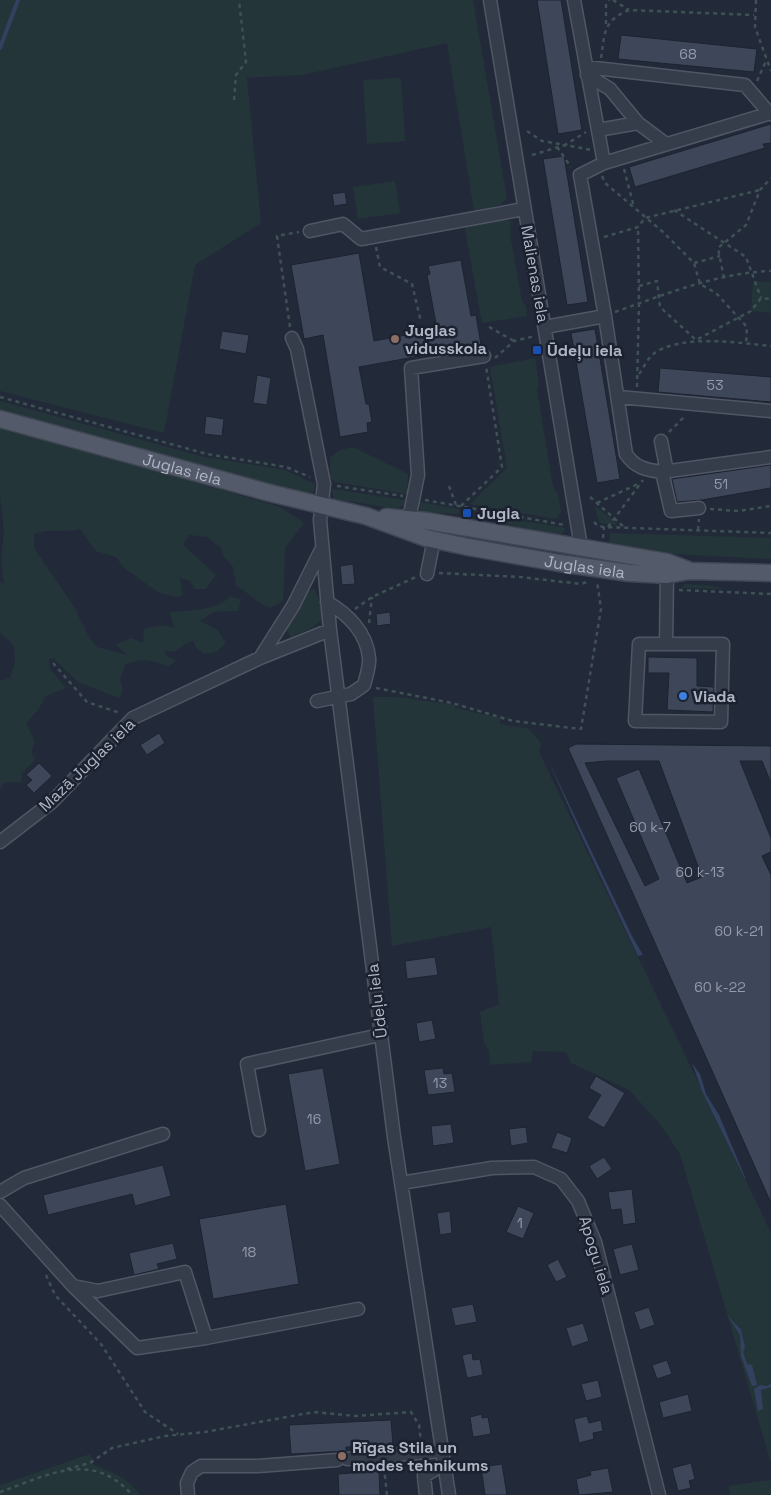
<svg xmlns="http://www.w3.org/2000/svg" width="771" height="1495" font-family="'Space Grotesk',sans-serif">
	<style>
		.green { fill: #24353a }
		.water { fill: #33405f }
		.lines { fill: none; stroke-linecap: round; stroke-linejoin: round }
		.stream { stroke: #33405f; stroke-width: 4 }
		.building { fill: #3e4759; stroke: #1d2330; fill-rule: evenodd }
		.minor-casing { stroke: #505664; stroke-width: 15 }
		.major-casing { stroke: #3f4553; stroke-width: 19 }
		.path { stroke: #3e5155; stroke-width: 2.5; stroke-dasharray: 4 4; stroke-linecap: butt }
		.minor { stroke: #353c4a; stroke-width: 12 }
		.major { stroke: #535a6a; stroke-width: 16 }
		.education-dot { fill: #8d6e63; stroke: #1b212e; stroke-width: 2 }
		.transit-dot { fill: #1a4fb4; stroke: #1b212e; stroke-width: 2 }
		.shop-dot { fill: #3f7fe0; stroke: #1b212e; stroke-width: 2 }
		.labels { text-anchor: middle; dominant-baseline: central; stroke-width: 5; stroke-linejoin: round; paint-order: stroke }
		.number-label { font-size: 14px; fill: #949aab }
		.street-label { font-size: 16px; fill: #b0b6c6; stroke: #1b212e }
		.poi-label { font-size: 16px; font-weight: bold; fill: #b0b6c6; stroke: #1b212e; text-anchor: start }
	</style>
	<rect width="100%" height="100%" fill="#222939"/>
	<!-- green -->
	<path class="green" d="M0,0H473L507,199L500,205L474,211L447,43L302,75L247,78L261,223L195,265L164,433L0,391Z
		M401,78L405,141L367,144L363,80Z
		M395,181L400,213L358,219L353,187Z
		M504,219L511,221L510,234L522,301L526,306L527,316L482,323L464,224Z
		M753,281L771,282V313L751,311Z
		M535,358L539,384L537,390L553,487L558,494L561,512L556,519L470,504L507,468L490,367Z
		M0,401L204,457L285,470L315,484L314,492L308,493L219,472L0,410Z
		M0,426L280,507L304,523L285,548L283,601L270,608C257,603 249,593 236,586L233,567L222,554V549L207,537L189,535L183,545L216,575L206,589H195L190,581L180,578L183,595L177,597L159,593L123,567L116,557L96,551L80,529C64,533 49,528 34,534V548L74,607L89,637L97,647L127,655L116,645L131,638L143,643L144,629C155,626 163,624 174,628L170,612C191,610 215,611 231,596L241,600L238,611L213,612L200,621L218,630L226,643L216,652L205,654L197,649L193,641C180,643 178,656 163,650L167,656L176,660L169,667C152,660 142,657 125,665L120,679L123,690L119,698L78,682L53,658L49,659L50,669L66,688L46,696L38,710L26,723L35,742L31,752L35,760L22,773L21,782H5L0,789V681L10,678L15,662L14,646L0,632V581L4,585L1,558L4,532L0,496Z
		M353,447L408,474L407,494L335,482L330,477V457L340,450Z
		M332,489L405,500V504L397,509L334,499Z
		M419,502L459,509V514L421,512Z
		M596,507L617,523L615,525L600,523L595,508Z
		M493,516L566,528L562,534L553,536L493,520Z
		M610,533L771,538V559L673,554L609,545Z
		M685,584L706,585L726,589L680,588Z
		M314,589C320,598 322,611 321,621L311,628L291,637L286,629L308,592Z
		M373,697H398L455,705V708L500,718V724L529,729L541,743L539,752L771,1233V1463L680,1154L660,1124L629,1090L571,1063L566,1052L533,1051L531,1062L490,1065L489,1050L484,1043L480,1012L499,1004L491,927L392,946Z
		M90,1454L94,1465C112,1471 129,1479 140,1495H0V1485Z
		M771,1480V1495H730L729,1486Z"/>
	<!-- water -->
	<path class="water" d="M548,760L632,936L643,955L638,956L582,837Z
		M692,1063L700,1074L706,1094L719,1115L745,1177V1179L702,1091Z
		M727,1315L741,1330L745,1347L743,1352L747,1364L752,1365L757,1385L752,1386L741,1356L740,1335Z
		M771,1384V1387L761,1390L763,1409L758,1411L754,1389L760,1385L767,1386Z"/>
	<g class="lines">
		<!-- stream -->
		<path class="stream" d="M0,48L18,0"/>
	</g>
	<!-- building -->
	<path class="building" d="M537,0H561L582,130L558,134Z
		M621,35L757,49L754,72L618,59Z
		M771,124V143L763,144L765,148L635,187L629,167Z
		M564,156L588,302L567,305L543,159Z
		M345,192L347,204L334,206L332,194Z
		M359,253L374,341L437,329L427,275L430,274L428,266L461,260L471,316L476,315L481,345L359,367L366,404H369L372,422L367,423L368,432L340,437L323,335L304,339L291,265Z
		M595,329L620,479L597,483L571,333Z
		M222,331L249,335L246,354L219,349Z
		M660,368L771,377V402L658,392Z
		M257,375L271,378L267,405L253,403Z
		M206,416L224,419L222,436L204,434Z
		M771,465V488L702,500L677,502L672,479Z
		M353,564L355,584L342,585L340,566Z
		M390,612L391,624L377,626L376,614Z
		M648,657L697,658V686L714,687L713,712L667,710L669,673H648Z
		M159,733L165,743L147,755L140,745Z
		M576,744L771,746V783L762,761H740L771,838V852L762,856L771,875V1203L568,748ZM607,761H659L702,877L687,883L639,769L616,778L659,879L645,886L585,763Z
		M39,763L52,776L34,793L26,785L32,780L26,775Z
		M435,957L438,975L407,979L405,961Z
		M432,1020L436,1039L419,1042L416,1023Z
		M323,1068L340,1164L305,1171L288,1074Z
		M443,1068L444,1074L452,1073L455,1092L428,1095L424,1070Z
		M596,1076L625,1093L604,1128L587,1118L601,1095L589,1088Z
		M451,1124L454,1143L433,1146L431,1126Z
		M526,1127L528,1143L511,1146L509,1129Z
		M557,1132L572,1138L567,1153L551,1148Z
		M604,1157L612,1169L597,1179L589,1166Z
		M163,1165L171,1196L135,1206L132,1194L48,1215L43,1195Z
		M632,1189L636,1223L623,1225L621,1209L611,1210L608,1192Z
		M286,1204L299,1284L213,1299L199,1219Z
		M518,1206L534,1213L523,1239L506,1232Z
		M450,1211L452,1233L440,1235L437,1213Z
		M173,1243L177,1259L157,1264L159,1269L134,1275L129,1253Z
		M632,1244L639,1270L620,1275L613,1249Z
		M558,1259L567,1277L556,1282L547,1265Z
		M473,1304L477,1322L455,1326L451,1308Z
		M649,1307L655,1325L640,1330L634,1312Z
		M583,1323L589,1341L572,1347L566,1328Z
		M472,1353L473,1360L480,1359L483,1375L467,1378L462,1355Z
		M667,1360L672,1374L657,1379L652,1365Z
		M598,1380L602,1397L586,1401L581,1384Z
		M688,1394L692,1411L663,1418L659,1402Z
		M482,1414V1418L488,1417L491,1434L473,1437L470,1417Z
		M587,1416L589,1423L601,1420L603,1431L593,1433L594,1439L579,1443L574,1419Z
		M391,1420L393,1445L346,1447V1451L291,1454L289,1425Z
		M691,1463L695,1479L689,1481L691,1488L678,1491L672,1468Z
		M502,1464L507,1495H485L481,1467Z
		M608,1468L613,1492L579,1495L576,1479L591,1475L590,1471Z
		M379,1471L380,1495H339L338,1474Z"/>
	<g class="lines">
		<!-- minor casing -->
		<g class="minor-casing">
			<path id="minor" d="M490,0L581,547
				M586,67L745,85L770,114
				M587,75L610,89L638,123
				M598,130L638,123L666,144
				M604,163L771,113
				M310,231L343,224L361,239L524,209
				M605,316L626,454C635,468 647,470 662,472L771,457
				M545,327L605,316L580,175L604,163L574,0
				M292,338L297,349L324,484L320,520L330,630L394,1137L449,1495
				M619,397L771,411
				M661,441L667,472
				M662,472L671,511L699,508
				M409,519L418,475L411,368L484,356
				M427,574L434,539
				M639,644H723L721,722L635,721Z
				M666,644L667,575
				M260,658L330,630
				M317,701L351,694L364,685C366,677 370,666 369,658C367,633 348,614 327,602
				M0,842L52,802L133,718L260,658L293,606L321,550
				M259,1130L247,1064L380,1035
				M401,1183L492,1168L534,1167L561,1179L578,1201L595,1242L659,1495
				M0,1192L24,1178L163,1134
				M0,1205L73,1286L98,1291L185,1272L206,1338L358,1309
				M73,1286L137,1348L206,1338
				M347,1459L442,1451
				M188,1495L187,1483L192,1472L201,1466H258L337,1460
				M426,1495L424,1476L444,1464"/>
		</g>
		<!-- major casing -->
		<g class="major-casing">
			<g id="major">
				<path id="s1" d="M0,419L270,493L366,516L426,538L468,547L559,563L629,573L667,575L689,571L771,573"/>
				<path d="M386,517L427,521L667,562L688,570"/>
			</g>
		</g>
		<!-- path -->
		<path class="path" d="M613,0L629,10
			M756,0L755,27L771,71
			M606,24V5L609,0
			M601,58C605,32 603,21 629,10L754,15
			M757,81L766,61
			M234,100L236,75L246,62L239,0
			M527,131L542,141L565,145L586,132
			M557,147L571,167
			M532,155L565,145L591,150
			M624,169L634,207
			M602,176L605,183L663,232L694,263L700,284L716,293L747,327L746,344
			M674,210L746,257L761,298
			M604,237L638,227L645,218L760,190
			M376,247L380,267L412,284L421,322
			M694,263L720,256
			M724,278L718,248L746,225L760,190L771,178
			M639,286L657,281L660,307L696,340L751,311L761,298L771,299
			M615,312C666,294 717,273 771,271
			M290,327L277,236L299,232
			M489,327L514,341
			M495,358L514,341L535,336
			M639,374C643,369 647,360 652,355C680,333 738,343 771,346
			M637,387L639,303L638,227
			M0,397L207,454L286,467L310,477
			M669,432L686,415
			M337,486L403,496
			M449,486L456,505
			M590,497L624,527
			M425,500L565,525
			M597,503L640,483
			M461,506L502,467L486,366
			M710,509L738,511L771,506
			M594,522L598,526L604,527L771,533
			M608,527L643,480
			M698,530L699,519
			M603,538L604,527
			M439,573L520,577L581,584L587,582
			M679,590L771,594
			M355,609L372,597L416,577
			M369,623L372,597
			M53,663L87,702L120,713
			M376,688L452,703L513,721L581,729L601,609L597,581
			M46,1275L55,1295L101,1344L145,1412L178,1434
			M384,1467L387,1495
			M67,1469L90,1463L112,1448L165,1436L205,1432L314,1412L355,1416L411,1412L419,1425L421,1442
			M0,1492C36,1480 80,1455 115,1480C122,1484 127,1490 133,1495"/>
		<!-- minor -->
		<use href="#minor" class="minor"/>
		<!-- major -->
		<use href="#major" class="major"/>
	</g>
	<!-- markers -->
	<g class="education-dot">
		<circle cx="395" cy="339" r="5"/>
		<circle cx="342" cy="1456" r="5"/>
	</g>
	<g class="transit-dot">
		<rect x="532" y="345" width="10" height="10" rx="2.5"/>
		<rect x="462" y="508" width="10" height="10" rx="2.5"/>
	</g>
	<circle class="shop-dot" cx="683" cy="696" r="5"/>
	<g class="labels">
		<!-- number labels -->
		<g class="number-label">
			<text x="688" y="54">68</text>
			<text x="715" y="385">53</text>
			<text x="721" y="484">51</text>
			<text x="650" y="827">60 k-7</text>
			<text x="700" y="872">60 k-13</text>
			<text x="739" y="931">60 k-21</text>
			<text x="720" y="987">60 k-22</text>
			<text x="440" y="1083">13</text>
			<text x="314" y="1119">16</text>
			<text x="520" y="1223">1</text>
			<text x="249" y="1252">18</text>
		</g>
		<!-- street labels -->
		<g class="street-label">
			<text transform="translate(535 274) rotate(80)">Malienas iela</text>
			<text stroke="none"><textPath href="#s1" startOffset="189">Juglas iela</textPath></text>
			<text stroke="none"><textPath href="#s1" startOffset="604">Juglas iela</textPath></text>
			<text transform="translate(87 765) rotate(-44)">Mazā Juglas iela</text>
			<text transform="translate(377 1001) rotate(-97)">Ūdeļu iela</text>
			<text transform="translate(596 1255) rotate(73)">Apogu iela</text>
		</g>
		<!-- poi labels -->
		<g class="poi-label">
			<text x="405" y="330">Juglas<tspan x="405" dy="18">vidusskola</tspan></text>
			<text x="547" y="350">Ūdeļu iela</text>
			<text x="477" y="513">Jugla</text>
			<text x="693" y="696">Viada</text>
			<text x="352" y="1447">Rīgas Stila un<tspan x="352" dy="18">modes tehnikums</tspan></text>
		</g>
	</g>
</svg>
